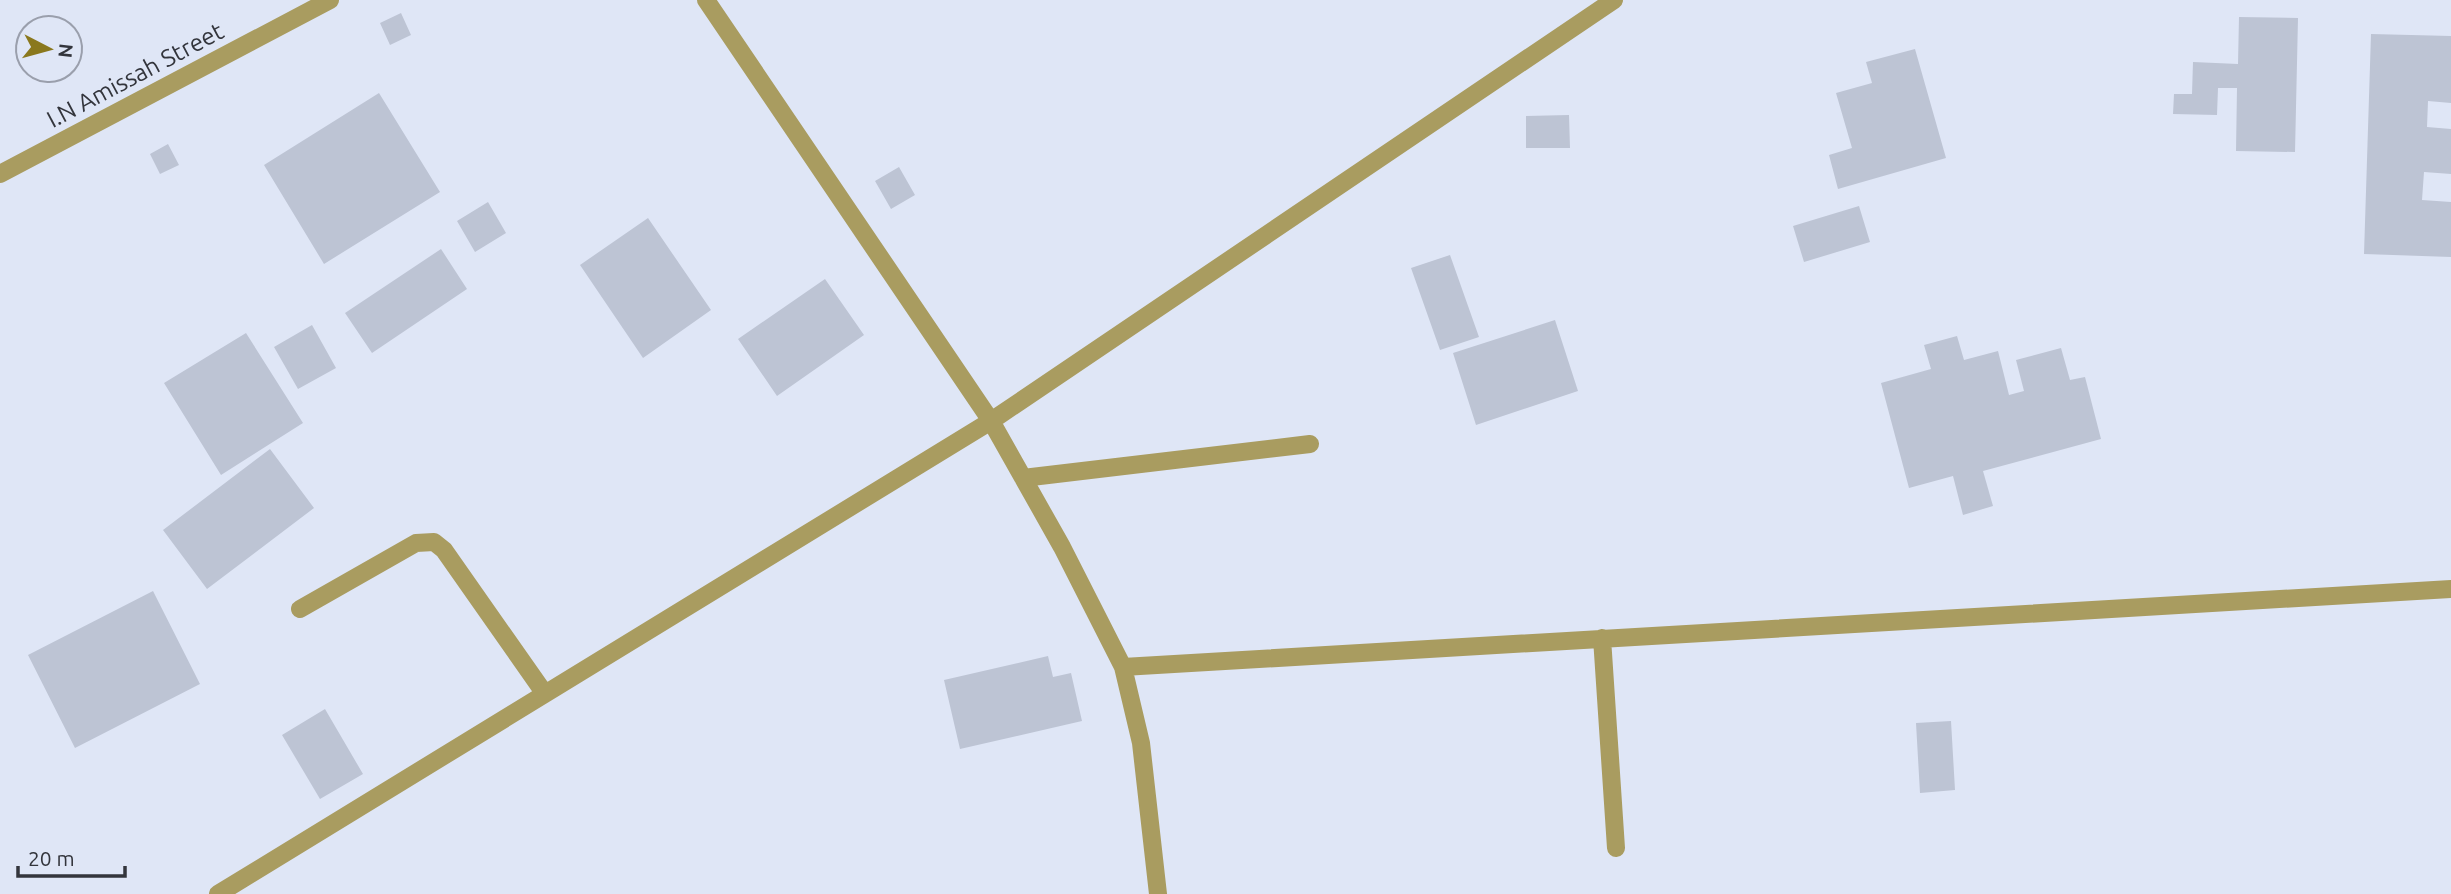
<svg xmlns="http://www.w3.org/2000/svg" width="2451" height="894" font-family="Ubuntu,sans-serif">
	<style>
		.building { fill: #bdc4d4 }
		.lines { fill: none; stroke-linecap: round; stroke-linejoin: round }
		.street { stroke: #a99c60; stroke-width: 18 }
		.labels { text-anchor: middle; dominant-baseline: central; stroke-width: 5; stroke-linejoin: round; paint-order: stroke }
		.street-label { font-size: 24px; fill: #33353c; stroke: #dfe6f6 }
	</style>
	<rect width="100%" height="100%" fill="#dfe6f6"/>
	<!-- building -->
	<path class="building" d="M401,13L411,35L390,45L380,23Z
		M2239,17L2298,18L2295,152L2236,151L2237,88H2218L2217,115L2173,114L2174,94H2192L2193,62L2238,64Z
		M2371,34L2451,36V103L2428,101L2427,127L2451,129V174L2424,172L2422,200L2451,202V257L2364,254Z
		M1915,49L1946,158L1838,189L1829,155L1852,148L1836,93L1872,83L1866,62Z
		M379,93L440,192L324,264L264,165Z
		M1569,115L1570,148H1526V116Z
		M168,144L179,165L160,174L150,154Z
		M899,167L915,195L891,209L875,181Z
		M488,202L506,233L475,252L457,221Z
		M1859,206L1870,242L1804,262L1793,226Z
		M648,218L711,310L643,358L580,265Z
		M441,249L467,289L372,353L345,313Z
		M1450,255L1479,337L1440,350L1411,268Z
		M825,279L864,335L777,396L738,339Z
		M1555,320L1578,391L1476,425L1453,353Z
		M312,325L336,368L298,389L274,347Z
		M246,333L303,423L221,475L164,383Z
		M1957,336L1964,360L1998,351L2009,395L2024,391L2016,360L2061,348L2070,380L2085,377L2101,439L1983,471L1993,506L1963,515L1953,476L1909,488L1881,383L1931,369L1924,345Z
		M270,449L314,508L207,589L163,530Z
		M153,591L200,684L75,748L28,655Z
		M1048,656L1053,677L1071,673L1082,721L960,749L944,680Z
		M325,709L363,774L320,799L282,735Z
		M1951,721L1955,790L1920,793L1916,723Z"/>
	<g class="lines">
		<!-- street -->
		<path class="street" d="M706,0L991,421L1062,547L1123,667L1141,743L1158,894
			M0,174L330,0
			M1023,478L1310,444
			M300,609L416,543L434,542L444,550L545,694
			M1602,638L1616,848
			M1123,667L2451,589
			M218,894L991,421L1614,0"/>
	</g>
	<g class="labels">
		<!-- street labels -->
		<g class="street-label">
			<text transform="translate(135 75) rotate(-28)">I.N Amissah Street</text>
		</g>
	</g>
	<!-- north arrow -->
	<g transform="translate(49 49) rotate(96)"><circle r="33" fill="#dfe6f6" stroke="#9a9fac" stroke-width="2"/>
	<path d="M0-5L12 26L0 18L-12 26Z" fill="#8a781d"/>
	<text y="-10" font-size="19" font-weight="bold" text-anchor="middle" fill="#33353c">N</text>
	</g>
	<!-- scale -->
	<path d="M18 866v10h107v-10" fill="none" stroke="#33353c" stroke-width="3.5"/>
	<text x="28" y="866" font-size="21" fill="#33353c" stroke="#dfe6f6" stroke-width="5" paint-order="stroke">20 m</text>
</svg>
